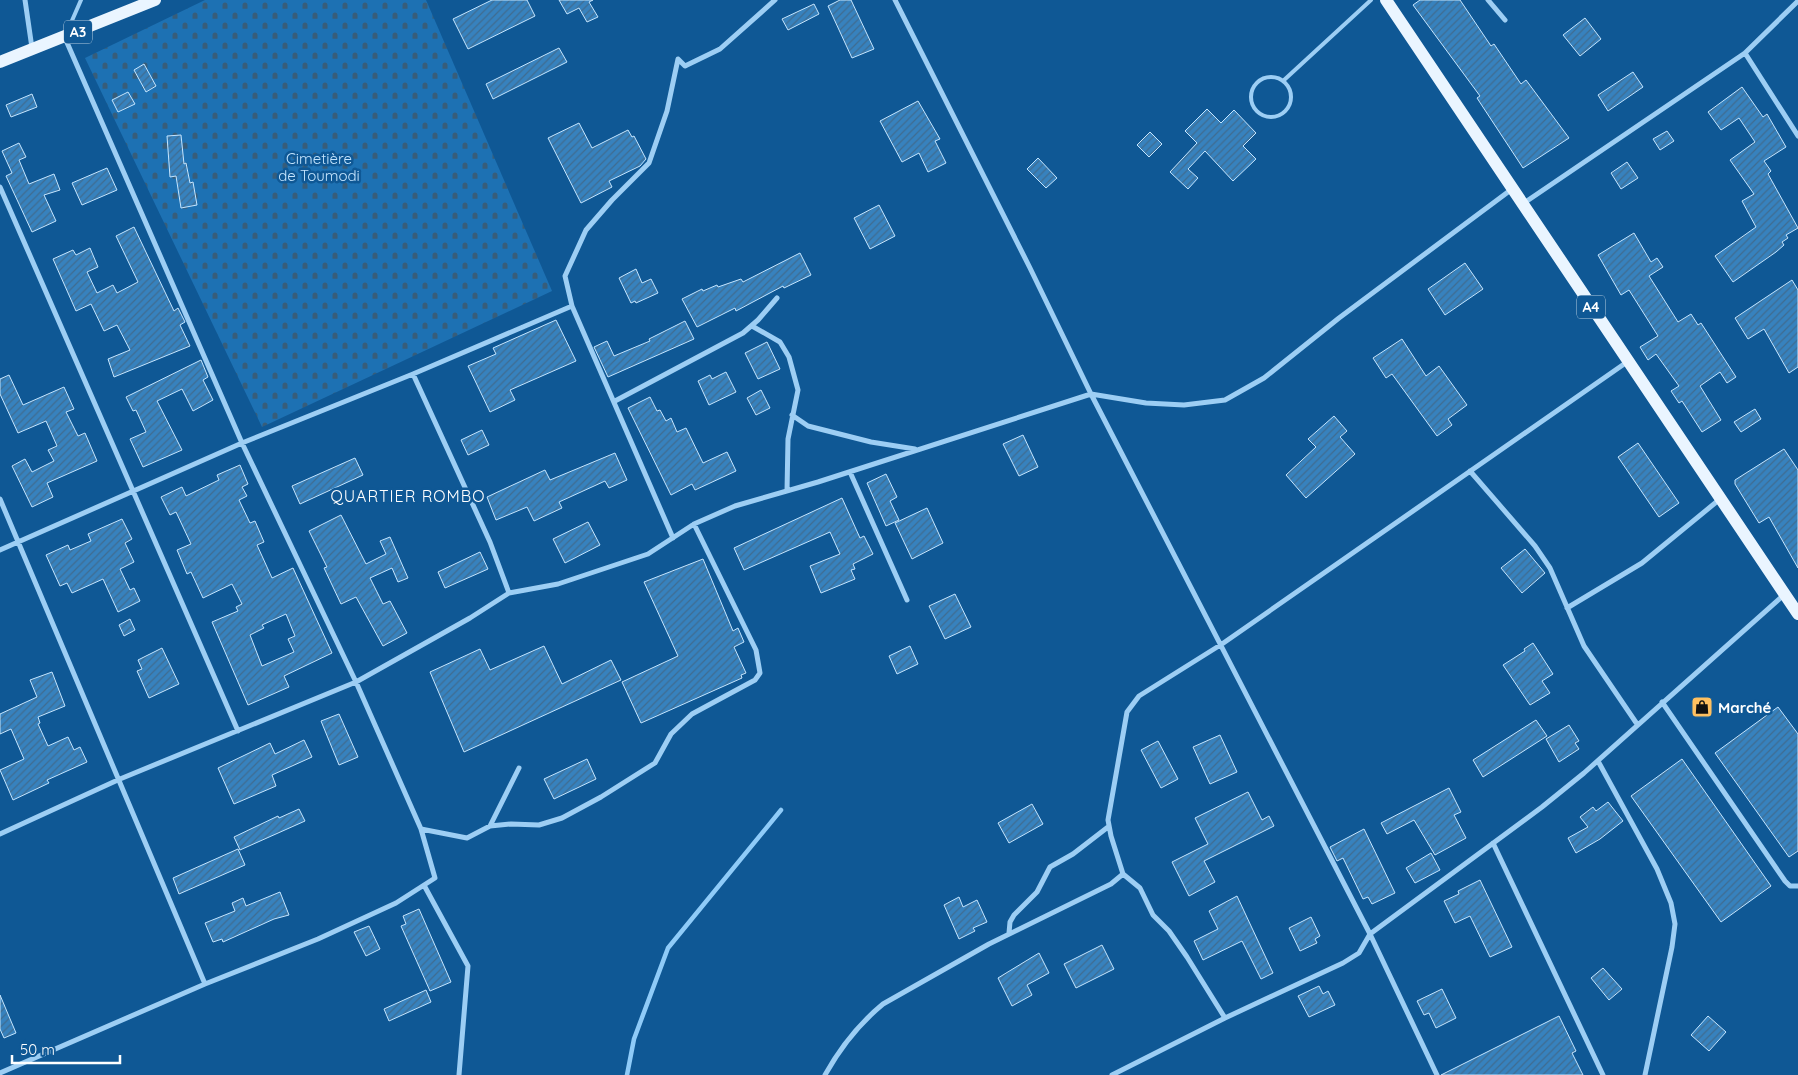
<svg xmlns="http://www.w3.org/2000/svg" width="1798" height="1075" font-family="Quicksand,sans-serif">
	<style>
		.cemetery { fill: url(#cemetery-stones) }
		.lines { fill: none; stroke-linecap: round; stroke-linejoin: round }
		.stream { stroke: #8fcbf8; stroke-width: 4.5 }
		.building { fill: url(#building-hatch); stroke: #c5e5fe; fill-rule: evenodd }
		.lane { stroke: #9dcef4; stroke-width: 4 }
		.street { stroke: #9dcef4; stroke-width: 5 }
		.primary { stroke: #eaf5ff; stroke-width: 12 }
		.labels { text-anchor: middle; dominant-baseline: central; stroke-width: 5; stroke-linejoin: round; paint-order: stroke }
		.shield { fill: #0f5895; stroke: #b7cddf; stroke-width: 1 }
		.shield-label { font-size: 14px; font-weight: bold; fill: #fff }
		.park-label { font-size: 15px; fill: #c5e5fe; stroke: #0f5895 }
		.poi-label { font-size: 15px; font-weight: bold; fill: #fff; stroke: #0f5895; text-anchor: start }
		.neighbourhood-label { font-size: 16px; letter-spacing: 1px; fill: #fff; stroke: #0f5895 }
	</style>
	<defs>
		<pattern id="cemetery-stones" width="16" height="16" patternUnits="userSpaceOnUse" patternTransform="scale(1.25)"><rect width="16" height="16" fill="#1d71b3"/><path d="M2 7V4a2 2 0 0 1 4 0v3zM10 15v-3a2 2 0 0 1 4 0v3z" fill="#375d7a"/></pattern>
		<pattern id="building-hatch" width="6" height="6" patternUnits="userSpaceOnUse" patternTransform="scale(1.25)"><rect width="6" height="6" fill="#3782be"/><path d="M-1 1l2-2M0 6l6-6M5 7l2-2" fill="none" stroke="#3f6c90"/></pattern>
	</defs>
	<rect width="100%" height="100%" fill="#0f5895"/>
	<!-- cemetery -->
	<path class="cemetery" d="M205,0H426L552,291L262,427L85,58Z"/>
	<g class="lines">
		<!-- stream -->
		<path class="stream" d="M627,1075L634,1039L668,948L781,810"/>
	</g>
	<!-- building -->
	<path class="building" d="M492,0H527L535,16L468,49L453,19Z
		M559,0H593L589,2L598,17L587,22L579,8L567,14Z
		M840,0H851L874,49L852,58L828,6Z
		M1420,0H1460L1491,46L1494,44L1521,84L1526,80L1569,138L1523,168L1477,98L1480,96L1413,5Z
		M814,4L819,14L788,30L782,19Z
		M1585,18L1601,39L1580,56L1563,35Z
		M559,48L567,62L493,99L486,84Z
		M144,64L156,86L146,92L134,70Z
		M1633,72L1643,87L1608,111L1598,95Z
		M1742,87L1763,117L1767,114L1786,147L1764,161L1771,171L1768,174L1798,228L1786,235L1788,238L1782,242L1784,245L1776,252L1733,282L1715,256L1756,227L1742,201L1754,194L1730,160L1755,142L1739,118L1721,130L1708,112Z
		M128,92L135,104L118,112L112,100Z
		M32,94L37,107L11,117L6,105Z
		M918,101L940,139L935,141L946,163L928,172L919,153L902,162L880,121Z
		M1207,109L1221,123L1234,110L1256,133L1243,146L1256,159L1233,181L1205,151L1188,169L1198,178L1188,189L1170,172L1197,143L1185,131Z
		M579,123L592,148L628,130L632,137L634,136L646,159L640,166L609,181L612,187L581,203L548,138Z
		M1667,131L1674,141L1660,150L1653,139Z
		M1150,132L1162,144L1149,157L1137,145Z
		M181,135L184,164L186,163L190,183L193,182L197,205L181,208L176,176L170,177L167,136Z
		M19,143L26,157L19,160L29,184L54,174L60,190L44,195L56,221L32,232L6,176L12,173L2,151Z
		M1038,158L1057,178L1046,188L1027,169Z
		M1627,162L1638,178L1621,189L1611,173Z
		M107,168L117,190L82,205L72,183Z
		M879,205L895,236L870,249L854,218Z
		M134,227L174,311L178,308L185,322L180,325L190,346L114,377L108,359L130,350L117,325L104,331L91,304L76,311L53,259L73,250L76,255L90,248L98,267L87,272L97,293L113,285L117,293L138,282L116,236Z
		M1634,233L1651,262L1657,258L1663,267L1649,276L1678,322L1691,314L1698,325L1701,323L1736,377L1727,383L1720,372L1700,386L1721,420L1702,432L1682,401L1679,403L1671,391L1679,386L1656,354L1648,360L1640,347L1658,336L1629,290L1621,295L1598,255Z
		M800,253L811,275L784,288L783,286L736,311L735,308L697,327L682,299L702,289L703,291L717,285L718,287L741,279L743,282Z
		M1465,263L1483,289L1445,315L1428,289Z
		M636,269L642,283L651,279L658,293L636,303L635,301L631,303L619,278Z
		M1792,280L1798,290V367L1789,373L1764,329L1748,339L1735,318Z
		M556,320L576,361L510,390L515,400L490,412L468,366L496,354L493,348Z
		M685,321L694,339L608,377L594,347L607,341L614,356L650,341L649,339Z
		M1402,339L1426,376L1439,366L1467,405L1448,419L1452,425L1437,436L1392,374L1386,378L1373,358Z
		M767,342L780,369L758,379L745,353Z
		M201,360L208,377L203,380L213,400L193,411L182,389L157,401L182,450L143,467L130,439L146,432L136,410L133,411L126,397Z
		M726,372L736,392L709,405L698,381L710,375L712,379Z
		M9,375L23,405L64,387L74,409L66,412L78,436L85,433L97,461L47,483L53,497L32,507L12,466L25,459L32,472L54,461L48,450L57,446L46,421L18,433L0,394V379Z
		M761,390L770,408L756,415L747,398Z
		M650,397L657,411L660,410L666,421L671,418L677,432L686,428L703,463L727,452L736,471L695,490L692,484L671,495L628,408Z
		M1755,409L1761,419L1741,432L1734,422Z
		M1334,416L1347,431L1340,437L1355,454L1306,498L1286,475L1316,447L1308,439Z
		M482,430L489,445L468,455L461,440Z
		M1023,435L1038,467L1019,476L1003,444Z
		M1638,443L1679,503L1659,517L1618,457Z
		M1784,449L1798,470V568L1769,517L1759,523L1735,484V480Z
		M615,453L627,480L609,488L605,481L559,502L562,508L534,521L527,507L496,520L487,497L545,470L550,480Z
		M355,458L363,475L300,504L292,486Z
		M240,465L248,484L242,487L247,496L239,500L250,523L255,521L264,542L257,545L272,578L293,568L332,653L284,676L289,687L248,705L212,622L238,611L236,607L242,604L232,584L203,598L191,572L187,574L177,550L191,544L176,512L170,515L161,497L182,487L186,496L219,480L217,475ZM286,614L295,636L288,639L294,652L262,666L250,635L264,628L262,625Z
		M886,474L897,497L890,501L899,520L886,526L867,483Z
		M842,498L860,538L864,536L873,554L853,564L855,569L851,570L855,579L821,593L810,566L840,554L830,532L744,570L734,548Z
		M927,508L943,543L912,559L895,523Z
		M341,515L366,564L386,554L380,541L390,537L408,578L398,582L392,568L370,578L383,604L390,601L407,633L383,646L356,597L341,604L324,568L327,567L309,531Z
		M122,519L132,539L125,543L134,562L120,569L130,590L134,588L140,601L118,612L103,579L72,593L67,583L60,586L46,555L68,545L70,550L91,541L88,534Z
		M588,522L600,545L565,563L553,539Z
		M1525,549L1545,573L1522,593L1501,568Z
		M480,552L488,569L445,588L438,572Z
		M703,559L733,631L738,628L744,642L734,647L746,673L741,675L742,678L641,723L622,682L678,656L644,582Z
		M955,594L971,627L945,639L929,606Z
		M130,619L135,630L124,636L119,625Z
		M1533,643L1553,674L1542,681L1550,693L1530,705L1503,665L1525,651L1524,649Z
		M544,646L562,684L611,660L621,680L464,752L430,672L480,649L490,670Z
		M910,646L918,664L897,674L889,656Z
		M162,648L179,684L149,698L137,671L142,669L138,660Z
		M52,672L65,706L38,717L40,723L38,724L48,746L68,737L74,750L80,747L87,762L47,780L49,783L13,800L0,770L24,759L11,729L0,734V714L37,697L30,680Z
		M1778,707L1798,734V851L1789,857L1715,753Z
		M339,714L358,757L339,765L321,721Z
		M1536,720L1547,736L1483,777L1473,760Z
		M1569,725L1579,741L1575,743L1579,749L1559,762L1546,739Z
		M1220,735L1237,772L1210,784L1193,747Z
		M304,740L312,757L272,775L276,786L234,804L218,768L270,743L275,754Z
		M1158,741L1178,779L1161,788L1141,750Z
		M587,759L596,779L554,799L544,779Z
		M1682,759L1771,886L1721,922L1631,796Z
		M1449,788L1461,812L1454,815L1466,838L1435,855L1414,820L1387,834L1381,823Z
		M1248,792L1262,820L1269,816L1274,826L1204,861L1215,882L1189,896L1172,862L1208,844L1195,818Z
		M1608,802L1623,821L1600,839L1576,853L1568,838L1588,827L1580,817L1593,807L1596,811Z
		M1032,804L1043,824L1009,843L998,823Z
		M299,809L305,821L240,850L234,837L278,816L279,818Z
		M1364,829L1395,893L1372,904L1368,897L1363,899L1343,858L1337,861L1330,847Z
		M238,849L245,865L179,894L173,878Z
		M1431,853L1440,870L1415,883L1406,868Z
		M1480,880L1512,947L1490,957L1470,916L1455,923L1444,901L1459,894L1458,891Z
		M280,892L289,915L274,919L223,942L222,939L213,942L205,923L235,911L232,903L243,898L246,906Z
		M1237,896L1273,973L1261,979L1242,941L1203,960L1194,941L1218,929L1209,911Z
		M959,897L963,907L977,900L987,922L973,928L975,931L959,939L944,905Z
		M419,909L451,982L430,991L401,926L406,924L403,916Z
		M1311,917L1320,936L1315,939L1317,943L1300,951L1289,928Z
		M369,926L380,949L366,956L354,932Z
		M1102,945L1114,969L1076,988L1064,964Z
		M1039,953L1049,973L1027,985L1032,995L1012,1006L998,978Z
		M1603,968L1622,989L1609,1000L1591,978Z
		M1319,986L1323,994L1328,991L1335,1005L1309,1017L1298,996Z
		M1442,989L1456,1018L1436,1028L1429,1013L1424,1015L1417,1001Z
		M426,990L431,1002L389,1021L384,1009Z
		M0,995L16,1033L4,1038L0,1029Z
		M1559,1016L1576,1051L1572,1053L1583,1075H1441Z
		M1708,1016L1726,1032L1709,1051L1691,1035Z"/>
	<g class="lines">
		<!-- lane -->
		<path class="lane" d="M67,32L81,0
			M1251 97a20 20 0 1 1 40 0a20 20 0 1 1-40 0Z
			M1283,81L1371,0"/>
		<!-- street -->
		<path class="street" d="M25,0L32,48
			M895,0L1030,268L1091,394L1370,934L1437,1075
			M1488,0L1505,20
			M1745,53L1798,136
			M0,187L238,731
			M1524,203L1745,53L1798,1
			M752,326L780,342L789,357L798,390L788,439L787,491
			M413,374L490,542L509,593
			M615,401L743,333L758,320L777,298
			M792,415L808,426L871,442L915,449
			M1470,471L1535,546L1550,568L1584,646L1637,724
			M850,472L907,600
			M0,499L205,984
			M673,538L572,306L565,276L586,230L612,200L649,163L667,111L678,59L685,66L720,49L775,0
			M0,550L242,443L413,374L572,306
			M1567,608L1642,563L1720,499
			M1662,702L1785,881L1790,886H1798
			M1598,761L1657,869L1671,903L1675,924L1672,947L1645,1075
			M490,826L519,768
			M421,829L467,838L490,826L511,824L539,825L562,818L601,797L655,763L671,734L692,714L755,680L760,673L756,650L694,524
			M0,834L120,779L356,682L470,618L509,593L558,584L648,554L694,524L735,506L818,482L1091,394L1146,403L1184,405L1225,400L1264,378L1339,318L1512,189
			M1493,843L1603,1075
			M425,887L468,966L459,1075
			M1009,933L1010,922L1014,915L1037,892L1050,867L1073,854L1108,827
			M1225,1018L1187,957L1169,931L1153,915L1140,888L1123,874L1111,836L1108,820L1127,712L1139,696L1222,644L1627,362
			M0,1073L205,984L318,939L396,903L435,878L421,829L356,682L242,443L65,38
			M825,1075C840,1048 860,1023 883,1004L989,944L1111,884L1123,874
			M1112,1075L1225,1018L1343,963L1359,953L1370,934L1542,807L1584,773L1785,594"/>
		<!-- primary -->
		<path class="primary" d="M1386,0L1798,614
			M0,62L155,0"/>
	</g>
	<!-- icons -->
	<defs>
		<g id="shop-square" transform="scale(1.125)"><rect x="-9" y="-9" width="18" height="18" rx="4" fill="#ffc060" stroke="#0f5895"/><path d="M-5-2.5h2.3a2.7 3.5 0 0 1 5.4 0H5L5.5 6h-11ZM-1.5-2.5h3a1.5 2.3 0 0 0-3 0Z" fill="#111"/></g>
	</defs>
	<g fill-rule="evenodd">
		<use href="#shop-square" x="1702" y="707"/>
	</g>
	<g class="labels">
		<!-- shield labels -->
		<g class="shield">
			<rect x="64" y="20.5" width="28" height="23" rx="4"/>
			<rect x="1577" y="295.5" width="28" height="23" rx="4"/>
		</g>
		<g class="shield-label">
			<text x="78" y="32">A3</text>
			<text x="1591" y="307">A4</text>
		</g>
		<!-- park labels -->
		<g class="park-label">
			<text x="319" y="158">Cimetière<tspan x="319" dy="17">de Toumodi</tspan></text>
		</g>
		<!-- poi labels -->
		<g class="poi-label">
			<text x="1718" y="707">Marché</text>
		</g>
		<!-- neighbourhood labels -->
		<g class="neighbourhood-label">
			<text x="408" y="496">QUARTIER ROMBO</text>
		</g>
	</g>
	<!-- scale -->
	<path d="M12 1055v8h108v-8" fill="none" stroke="#ffffff" stroke-width="2.5"/>
	<text x="20" y="1055" font-size="15" fill="#ffffff" stroke="#0f5895" stroke-width="4" paint-order="stroke">50 m</text>
</svg>
